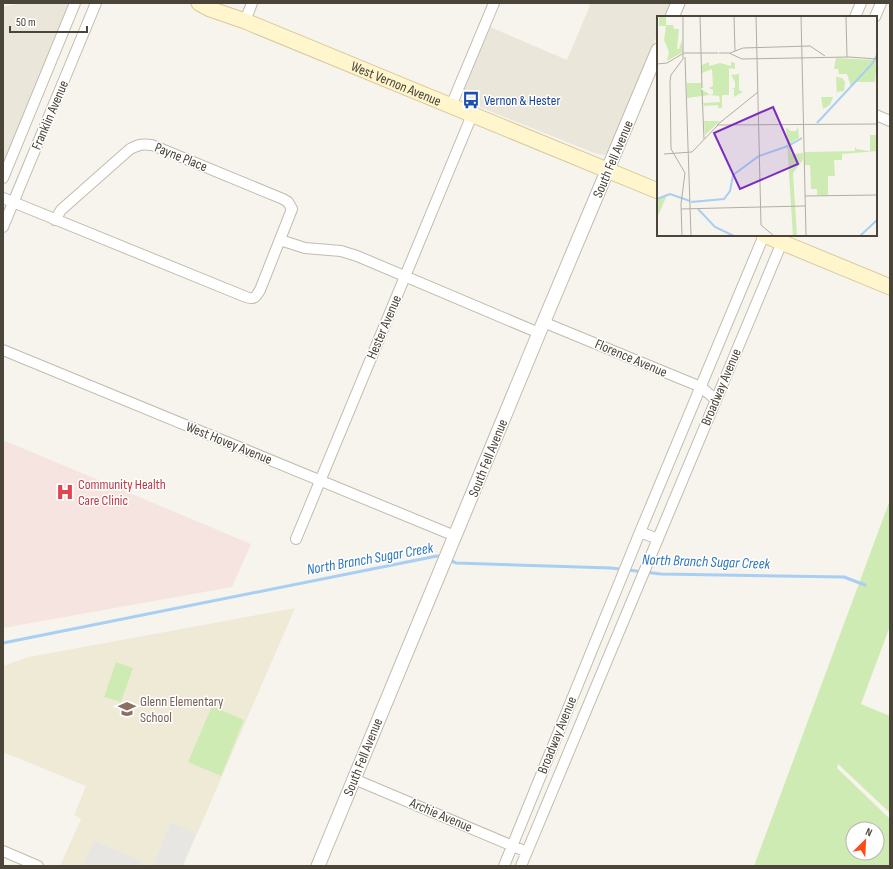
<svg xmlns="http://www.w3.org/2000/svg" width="893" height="869" font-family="'Sofia Sans Condensed',sans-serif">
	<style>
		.residential { fill: #eae6da }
		.education { fill: #efead6 }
		.medical { fill: #f6e4e0 }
		.green { fill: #cfebb4; fill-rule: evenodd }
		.parking { fill: #e8e6e3 }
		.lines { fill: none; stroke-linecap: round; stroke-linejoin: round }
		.stream { stroke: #a8cff3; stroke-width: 3 }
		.minor-casing { stroke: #c2bcae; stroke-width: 12 }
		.tertiary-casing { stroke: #c2bcae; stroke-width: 15 }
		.secondary-casing { stroke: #d7ca9b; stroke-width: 17 }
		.minor { stroke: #fff; stroke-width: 10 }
		.tertiary { stroke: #fff; stroke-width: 13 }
		.secondary { stroke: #fff6cd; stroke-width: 15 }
		.labels { text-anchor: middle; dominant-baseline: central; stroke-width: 3; stroke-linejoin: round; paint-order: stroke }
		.street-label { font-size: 14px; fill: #4b4539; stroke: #fff }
		.transit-label { font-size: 14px; fill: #164399; stroke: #fff; text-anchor: start }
		.health-label { font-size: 14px; fill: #be3a42; stroke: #fff; text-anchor: start }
		.education-label { font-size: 14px; fill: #785e54; stroke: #fff; text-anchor: start }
		.water-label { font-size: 15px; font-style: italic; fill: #2d76bc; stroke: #fff }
		.inset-river { fill: none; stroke: #a8cff3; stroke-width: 2 }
		.inset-road { fill: none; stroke: #b2aea4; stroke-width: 1 }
		.view { fill: #7b2cbf; fill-opacity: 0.15; stroke: #7b2cbf; stroke-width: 2 }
		.inset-edge { fill: none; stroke: #4b4539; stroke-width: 2 }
	</style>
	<rect width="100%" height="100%" fill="#f6f4ec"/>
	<!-- residential -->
	<path class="residential" d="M21,3H71L3,165V7Z
		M591,3H670L665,17H658V33L607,153L604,155L597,154L467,102L464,98L462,94L463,90L490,27L567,60Z"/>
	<!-- education -->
	<path class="education" d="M295,608L183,866H60L81,819L74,815L86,786L3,752V666L29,657Z"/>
	<!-- medical -->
	<path class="medical" d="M3,440L251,544L232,587L3,628Z"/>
	<!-- green -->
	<path class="green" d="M890,500V626L861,704L890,716V813L838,764L837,768L890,819V866H754ZM853,829H877V853H853Z
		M116,662L133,668L121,702L104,697Z
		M212,706L244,720L221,776L188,762Z"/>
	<!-- parking -->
	<path class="parking" d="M171,822L196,833L182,866H153Z
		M94,841L142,861L139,866H83Z"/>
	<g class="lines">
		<!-- stream -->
		<path class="stream" d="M449,560L456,563L611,568L661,574L844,577L865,585
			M3,643L437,556L442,557"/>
		<!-- minor casing -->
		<g class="minor-casing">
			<path id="minor" d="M855,17L861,3
				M875,17L881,3
				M245,21L252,3
				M451,106L494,3
				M876,115L890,121
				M3,178L75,3
				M3,198L246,297C254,300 256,297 260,290L292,209L288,202L283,199L152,145C142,144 140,144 130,149L61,210L55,220
				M3,227L96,3
				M280,240L305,248L341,251L357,256L539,333
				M543,322L701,387L715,399
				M3,350L455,536
				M640,532L658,539
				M296,539L472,115
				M354,779L527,852
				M3,851L38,866
				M504,866L640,532L764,235
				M521,866L785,235"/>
		</g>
		<!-- tertiary casing -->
		<g class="tertiary-casing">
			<path id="tertiary" d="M672,17L678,3
				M318,866L539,333L658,50"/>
		</g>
		<!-- secondary casing -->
		<g class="secondary-casing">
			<g id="secondary">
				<path id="s1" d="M199,3L210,9L245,21L658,191"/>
				<path d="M764,235L890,287"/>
			</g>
		</g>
		<!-- minor -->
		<use href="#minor" class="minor"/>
		<!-- tertiary -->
		<use href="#tertiary" class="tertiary"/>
		<!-- secondary -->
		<use href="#secondary" class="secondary"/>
	</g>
	<!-- icons -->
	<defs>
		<g id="bus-bare" transform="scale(1.38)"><path d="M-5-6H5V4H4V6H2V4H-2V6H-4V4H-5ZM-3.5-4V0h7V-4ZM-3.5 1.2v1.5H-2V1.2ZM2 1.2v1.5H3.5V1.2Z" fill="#1a4fb4" stroke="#fff" stroke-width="2.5" paint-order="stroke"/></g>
		<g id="hospital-bare" transform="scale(1.38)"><path d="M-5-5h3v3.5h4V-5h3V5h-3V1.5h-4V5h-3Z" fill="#e0444e" stroke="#fff" stroke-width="2.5" paint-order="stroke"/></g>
		<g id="school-bare" transform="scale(1.38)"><path d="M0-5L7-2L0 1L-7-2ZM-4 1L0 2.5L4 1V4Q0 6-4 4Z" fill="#8d6e63" stroke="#fff" stroke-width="2.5" paint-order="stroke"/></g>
	</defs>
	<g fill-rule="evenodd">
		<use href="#bus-bare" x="471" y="100"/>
		<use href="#hospital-bare" x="65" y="492"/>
		<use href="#school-bare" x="127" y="709"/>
	</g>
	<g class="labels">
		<!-- street labels -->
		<g class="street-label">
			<text stroke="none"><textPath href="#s1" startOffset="213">West Vernon Avenue</textPath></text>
			<text transform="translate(50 115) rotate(-67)">Franklin Avenue</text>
			<text transform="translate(181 157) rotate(22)">Payne Place</text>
			<text transform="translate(613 159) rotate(-67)">South Fell Avenue</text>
			<text transform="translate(384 327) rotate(-67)">Hester Avenue</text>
			<text transform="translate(631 358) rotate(23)">Florence Avenue</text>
			<text transform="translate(721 387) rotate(-67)">Broadway Avenue</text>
			<text transform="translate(229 443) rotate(22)">West Hovey Avenue</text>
			<text transform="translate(488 458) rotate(-68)">South Fell Avenue</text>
			<text transform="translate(557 735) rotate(-68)">Broadway Avenue</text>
			<text transform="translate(363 757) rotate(-68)">South Fell Avenue</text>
			<text transform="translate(441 815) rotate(23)">Archie Avenue</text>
		</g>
		<!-- transit labels -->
		<g class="transit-label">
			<text x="484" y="100">Vernon &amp; Hester</text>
		</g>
		<!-- health labels -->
		<g class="health-label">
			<text x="78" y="484">Community Health<tspan x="78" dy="16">Care Clinic</tspan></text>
		</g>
		<!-- education labels -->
		<g class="education-label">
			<text x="140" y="701">Glenn Elementary<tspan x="140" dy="16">School</tspan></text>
		</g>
		<!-- water labels -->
		<g class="water-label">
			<text transform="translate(370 559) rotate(-10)">North Branch Sugar Creek</text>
			<text transform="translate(706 562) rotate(2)">North Branch Sugar Creek</text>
		</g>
	</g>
	<!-- overview -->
	<g transform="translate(657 16)">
		<rect width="220" height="220" fill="#f6f4ec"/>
		<path d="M2,0H9V9H16L17,13H22L20,33H22L25,24L26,36L10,45L12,36L7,24L9,10H2ZM179,42L220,44L218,66H199L194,71L190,58H182L181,53H177ZM52,46V50L63,47L74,50V46L78,47V53L72,52V79H65V92H61V89L47,90L46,87L63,86L62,80L52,79L56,78V74L52,72L56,70L55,53L45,57V49ZM82,58V74L86,76L77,81V73H73L78,72V66L74,59ZM179,61L185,62L188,66L187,75L180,76V83ZM30,67H44L45,74L51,77L52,79L30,82ZM164,81H176L173,89L166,93ZM47,105H63L48,119ZM141,110L142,122L134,127V138L146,137V144L136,157L140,220H136L129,111L133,115H139ZM213,119H220V135L185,138V144H177L178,160H171V179H160V173H154L153,149H148V136L198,135V130L199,133L213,135ZM10,179L0,202V184Z" fill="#cfebb4"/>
		<path class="inset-river" d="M160,107L215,48L220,39M133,129L145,122M0,183L13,178L33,185M34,186L67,183L73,175L76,159L102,140L131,130M41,193L58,211L77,220M203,220L220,204"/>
		<path class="inset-road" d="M43,0L45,72M77,0L78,35M99,0L104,209L117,220M144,0L145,43M189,0L190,41M62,37H72L85,43L192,41L220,43M73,37L86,32L153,30L168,40M28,41L34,220M145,42L149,220M0,48L10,47L27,37H61M45,74L47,123M60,109L101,76M7,138L35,136L61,109L220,108M148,180L220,179M62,192L148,190M24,193L62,192M25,220L24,188L28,157L14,133L13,65L14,59L26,43V0"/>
		<path class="view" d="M116,91L141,148L83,173L57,117Z"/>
		<rect width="220" height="220" class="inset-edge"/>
	</g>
	<!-- border -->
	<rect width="893" height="869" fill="none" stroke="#4b4539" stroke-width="8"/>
	<!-- north arrow -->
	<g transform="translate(865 841) rotate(24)"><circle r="19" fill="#ffffff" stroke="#b7b5b0"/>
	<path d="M0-3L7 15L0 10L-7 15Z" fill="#ff4b1a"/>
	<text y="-6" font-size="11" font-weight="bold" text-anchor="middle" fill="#4b4539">N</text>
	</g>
	<!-- scale -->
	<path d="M10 26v6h77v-6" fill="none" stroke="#4b4539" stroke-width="2"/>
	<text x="16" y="26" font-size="12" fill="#4b4539" stroke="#ffffff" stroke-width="3" paint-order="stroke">50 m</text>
</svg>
